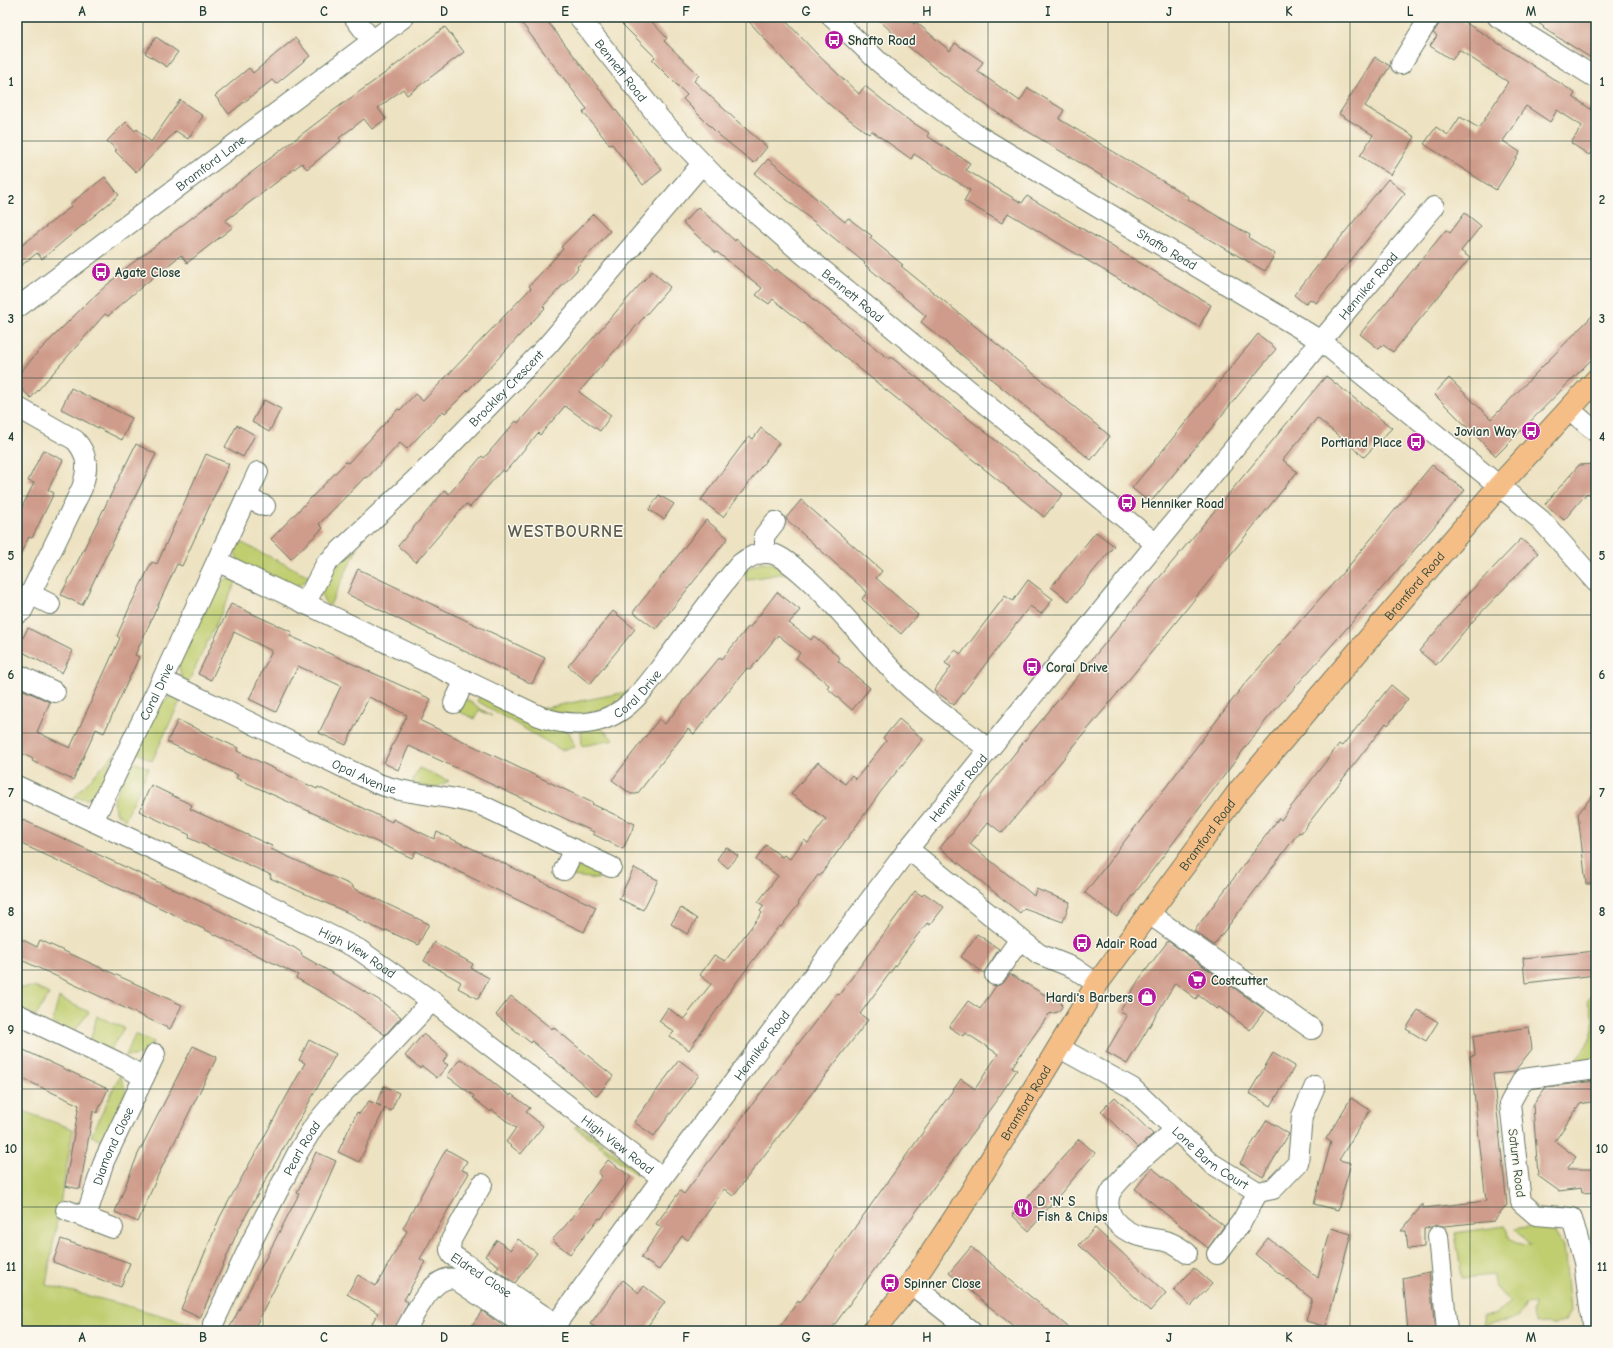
<svg xmlns="http://www.w3.org/2000/svg" width="1613" height="1348" font-family="'Comic Neue',sans-serif">
	<style>
		.green { fill: #c0ce70; stroke: #708652 }
		.building { fill: #cf9b8a }
		.lines { fill: none; stroke-linecap: round; stroke-linejoin: round }
		.minor-casing { stroke: #677765; stroke-width: 22 }
		.major-casing { stroke: #677765; stroke-width: 24 }
		.minor { stroke: #fff; stroke-width: 20 }
		.major { stroke: #f6be87; stroke-width: 22 }
		.grid { fill: none; stroke: #1f3d34; stroke-width: 1; stroke-opacity: 0.55 }
		.labels { text-anchor: middle; dominant-baseline: central; stroke-width: 3; stroke-linejoin: round; paint-order: stroke }
		.poi-label { font-size: 13px; font-weight: bold; fill: #1f3d34; stroke: #fbf7ec; text-anchor: start }
		.street-label { font-size: 13px; fill: #1f3d34; stroke: #fbf7ec }
		.district-label { font-size: 17px; font-weight: bold; letter-spacing: 1px; fill: #5d5e52; stroke: #fbf7ec }
		.neatline { fill: none; stroke: #1f3d34; stroke-width: 1.5 }
		.grid-label { font-size: 13px; text-anchor: middle; font-weight: bold; fill: #1f3d34 }
	</style>
	<rect width="100%" height="100%" fill="#fbf7ec"/>
	<filter id="ink" filterUnits="userSpaceOnUse"><feTurbulence type="fractalNoise" baseFrequency=".025" numOctaves="2"/><feDisplacementMap in="SourceGraphic" scale="8" xChannelSelector="R" yChannelSelector="G"/><feConvolveMatrix kernelMatrix="1 2 1 2 8 2 1 2 1" color-interpolation-filters="sRGB"/></filter>
	<filter id="wash" filterUnits="userSpaceOnUse"><feTurbulence type="fractalNoise" baseFrequency=".012" numOctaves="4" result="noise"/><feDisplacementMap in="SourceGraphic" scale="16" xChannelSelector="R" yChannelSelector="G"/><feGaussianBlur stdDeviation="0.9" result="paint"/><feColorMatrix in="noise" values="0 0 0 0 0 0 0 0 0 0 0 0 0 0 0 0 0 1.4 0 .05"/><feComposite in="paint" operator="in"/></filter>
	<g filter="url(#wash)">
		<rect width="100%" height="100%" fill="#ede2c1"/>
		<!-- green -->
		<path class="green" d="M234,539L309,576L302,584L292,587L239,562L233,549Z
			M358,547L329,607C306,583 342,562 358,547Z
			M761,562L776,564L788,573L748,579L747,581L745,570Z
			M226,579L237,580L188,683L182,678L178,664L218,583Z
			M632,691L607,708L578,716L539,709Z
			M480,695L569,732L575,747L561,750L477,701Z
			M172,696L182,697L152,761L136,752L161,702Z
			M464,698L492,716L479,710L475,719L443,704L445,700L458,707Z
			M600,727L614,740L582,746L581,731Z
			M116,752H117L95,795L87,799L74,797Z
			M131,761L149,768L125,820L115,812L114,799Z
			M419,768L449,781L435,788L414,785L413,779Z
			M588,865L596,868L598,879L571,876L579,867Z
			M35,987L49,994L36,1016L17,1007L18,988Z
			M1596,991V1059L1575,1061C1591,1041 1600,1026 1587,1001Z
			M59,998L89,1012L73,1033L52,1023Z
			M97,1016L124,1028L110,1050L90,1041Z
			M135,1034L154,1042C147,1053 138,1057 126,1056Z
			M120,1075L126,1091L105,1141L91,1136Z
			M17,1109L73,1129L46,1285L117,1303L216,1331H17Z
			M578,1125L638,1170L636,1174L575,1127Z
			M1535,1225L1556,1232L1564,1245L1570,1311L1565,1319L1552,1325L1547,1323L1536,1324L1532,1314L1534,1303L1526,1304C1518,1323 1507,1320 1489,1323L1484,1329L1483,1315L1495,1314L1511,1302C1501,1295 1495,1288 1494,1275L1462,1278L1455,1233L1505,1226L1510,1239L1521,1245L1531,1246L1515,1229Z"/>
		<g id="blocks">
			<!-- building -->
			<path class="building" d="M517,17H544L662,170L643,185L612,144L610,145L583,112L587,109Z
				M615,17H647L667,38L664,41L699,75L694,81L737,121L767,147L754,163L720,136L683,99L687,95L652,60L655,57Z
				M745,17H782L817,54L859,94L865,86L904,117L929,133L927,136L970,163L966,170L1022,203L1027,196L1211,305L1199,327L1008,213L1002,223L964,201L970,190L914,154L911,159L872,131L869,134L831,106L790,67Z
				M876,17H906L914,24L916,22L950,51L955,43L983,62L977,71L1020,101L1028,88L1064,110L1059,119L1189,197L1188,199L1250,235L1249,238L1275,254L1265,271L1175,220L999,114L938,71L898,38Z
				M1444,17H1456L1484,34L1575,93L1573,97L1592,110L1596,104V144L1589,155L1571,143L1582,126L1557,110L1550,122L1526,106L1503,141L1520,152L1496,190L1424,144L1436,127L1448,135L1460,117L1479,128L1508,82L1459,50L1452,60L1430,46L1437,36L1433,33Z
				M1530,17H1584L1596,25V61L1543,28L1544,27Z
				M445,27L464,52L407,95L403,89L378,108L386,119L372,129L364,119L339,138L341,141L307,169L302,163L225,221L233,227L187,263L181,255L145,284L108,316L105,314L31,398L17,385V376L38,352L90,300L126,268L323,118L388,71Z
				M156,37L178,52L167,67L145,53Z
				M295,38L310,56L276,84L272,80L229,114L215,96L249,68L253,73Z
				M1375,57L1390,66L1365,106L1415,137L1391,175L1360,156L1373,135L1339,114Z
				M180,100L203,116L188,139L176,131L136,172L115,151L117,150L107,141L126,122L135,131L137,129L151,142Z
				M768,159L845,222L848,218L872,236L870,238L903,265L901,266L1110,436L1091,460L921,322L926,316L864,264L865,263L755,174Z
				M105,177L119,195L42,259L37,253L17,269V249L72,206L70,204Z
				M1388,179L1405,193L1316,303L1310,299L1305,304L1294,295Z
				M698,207L735,241L736,239L775,271L776,269L889,359L891,357L1063,494L1044,517L773,299L769,304L756,295L762,288L717,252L716,253L683,223Z
				M1465,213L1481,226L1461,251L1470,258L1393,352L1383,345L1379,349L1360,334L1446,230L1450,233Z
				M593,214L610,231L577,267L578,269L543,306L545,308L479,379L445,413L443,411L407,449L400,443L367,478L365,477L319,524L323,528L291,559L271,539L346,462L348,463L398,409L400,410L415,394L423,401L531,288L529,286L563,249L561,247Z
				M652,271L670,287L579,392L611,415L600,431L565,406L540,435L538,433L505,472L502,470L470,507L466,504L416,562L398,546L445,490L449,494L482,456L484,458L516,421L518,423Z
				M1596,312V355L1496,456L1434,394L1449,378L1491,419Z
				M1258,334L1276,349L1150,503L1132,488Z
				M1326,376L1392,428L1364,457L1317,418L1283,460L1297,472L1164,637L1002,833L988,822L970,844L1034,896L1036,889L1070,902L1063,922L1024,908L1020,913L940,848L1026,739Z
				M71,388L132,418L122,440L61,409Z
				M264,400L281,409L269,432L252,422Z
				M237,425L255,435L243,457L225,447Z
				M761,428L779,443L723,517L701,500L749,436L753,439Z
				M136,444L156,454L82,605L61,595Z
				M43,450L63,460L48,490L54,493L32,538L29,537L17,561V517L34,483L28,481Z
				M206,454L229,464L182,566L177,564L135,655L139,657L104,733L96,729L73,780L32,761L33,759L17,751V687L50,702L37,732L70,748L120,638L117,636L132,602L152,562L157,564Z
				M1596,464V497L1587,493L1564,520L1545,504L1579,465Z
				M1432,465L1465,490L1389,580L1267,719L1117,917L1085,893L1243,686L1352,562Z
				M659,495L674,504L664,519L649,510Z
				M801,500L882,571L876,578L918,615L901,634L862,599L867,592L786,519V518Z
				M706,520L728,538L656,629L633,612Z
				M1096,532L1114,546L1069,601L1051,587Z
				M1521,539L1538,553L1473,621L1436,665L1419,651L1468,594Z
				M358,569L545,658L532,684L347,594Z
				M1028,580L1053,599L1041,614L1030,606L954,705L934,690L951,667L945,663L955,650L961,654L1005,596L1013,601Z
				M777,592L800,610L789,623L811,640L814,636L840,658L838,661L870,688L852,710L827,688L829,685L796,658L800,653L778,635L750,670L747,668L694,734L688,729L637,794H631L612,780L659,719L665,724L720,657L722,659L749,626L750,627Z
				M231,604L292,632L290,636L315,647L431,699L421,721L593,803L592,804L635,824L623,849L593,834L594,832L409,746L398,770L384,763L407,715L369,697L346,745L319,733L341,686L298,666L276,712L249,699L272,651L234,632L211,680L198,674Z
				M613,611L635,629L590,684L568,666Z
				M28,628L73,651L62,673L17,649Z
				M1391,685L1408,699L1388,725L1386,723L1362,754L1301,833L1299,832L1214,945L1194,931L1279,818L1281,820L1339,744L1342,746Z
				M899,719L923,739L882,790L820,876L818,875L798,903L799,904L781,927L779,926L727,995L689,1050L670,1036L674,1032L659,1021L668,1008L683,1019L687,1015L711,984L700,975L714,955L725,961L762,913L760,911L764,906L758,902L778,876L756,860L766,845L782,857L784,855L790,859L804,840L808,843L826,819L791,794L818,762L845,784L852,775L856,779L886,741L883,738Z
				M178,720L238,748L237,751L317,789L318,787L392,822L393,819L434,839L437,832L596,907L584,932L416,851L412,858L236,778L238,775L167,742Z
				M151,785L192,805L190,809L272,846L271,849L353,886V888L429,924L418,945L386,930L385,932L355,918V916L270,878L271,875L189,838L190,835L139,811Z
				M1596,791V884H1586L1578,814Z
				M23,820L208,905L295,948L302,953L301,955L379,1000L401,1017L385,1035L344,1005L296,978L298,975L138,897L17,842V833Z
				M726,847L738,856L728,868L717,859Z
				M634,868L658,880L643,910L619,899Z
				M915,891L922,896L924,893L944,907L930,925L927,923L916,937L860,1014L868,1020L733,1196L724,1189L688,1240L682,1236L659,1270L641,1258L662,1227L656,1224L680,1191L684,1194L830,1002L837,993L839,995Z
				M681,908L697,919L687,934L671,924Z
				M977,934L999,949L984,973L961,957Z
				M17,937L37,947L40,940L182,1005L170,1029L17,958Z
				M1168,941L1265,1010L1250,1030L1219,1007L1217,1009L1198,995L1196,999L1175,983L1127,1064L1106,1052L1127,1016L1120,1011L1140,978Z
				M434,942L473,964L471,968L489,978L478,999L458,988L461,982L424,961Z
				M1596,951V975L1525,983L1523,958Z
				M1010,974L1045,995L1054,993L1060,997L1062,1007L1058,1012L1049,1014L1012,1067L1017,1070L998,1098L830,1331H777L798,1301L800,1303L828,1265L961,1079L975,1089L998,1054L972,1037L965,1033L963,1036L949,1027L968,1001L980,1009L996,986L1004,982Z
				M511,996L552,1029L553,1027L613,1076L597,1096L532,1041L531,1043L496,1015Z
				M1418,1010L1438,1022L1426,1041L1406,1029Z
				M1529,1027L1532,1049L1514,1072L1493,1074L1507,1205L1494,1221L1444,1226L1437,1225L1424,1229V1247L1408,1249L1406,1231H1401L1423,1204V1208L1486,1201L1470,1056L1475,1055L1473,1036Z
				M423,1034L448,1054L443,1062L448,1065L437,1078L422,1066L420,1068L405,1056Z
				M309,1040L336,1054L239,1228L200,1318L181,1309L220,1217L305,1063L299,1060Z
				M193,1046L217,1057L159,1173L138,1222L115,1212L138,1154Z
				M17,1047L108,1089L97,1113L93,1111L80,1189L65,1186L79,1105L17,1076Z
				M1273,1053L1295,1066L1271,1106L1249,1093Z
				M460,1059L471,1065L510,1096L511,1094L530,1108L526,1112L543,1126L521,1154L506,1142L516,1128L492,1110L491,1112L473,1098L474,1096L447,1076Z
				M679,1060L699,1075L654,1136L634,1122Z
				M1596,1081V1101L1580,1104L1555,1141L1576,1157L1567,1169H1596V1192L1582,1193L1581,1188L1559,1191L1538,1176L1533,1105L1546,1087Z
				M384,1086L399,1093L391,1111L385,1108L359,1162L338,1152L357,1112L359,1114L369,1101L381,1106L376,1104Z
				M1115,1097L1153,1134L1138,1148L1101,1111Z
				M1351,1098L1370,1110L1339,1160L1351,1163L1338,1210L1314,1204L1331,1142L1326,1139Z
				M1267,1120L1289,1134L1263,1177L1240,1163Z
				M1079,1139L1095,1153L1029,1231L1012,1215Z
				M446,1149L467,1161L462,1170L469,1173L420,1259L425,1262L404,1300L408,1302L394,1331H386L372,1323L378,1313L347,1294L358,1275L376,1286L407,1231L403,1228Z
				M316,1152L336,1161L315,1209L253,1331H228L299,1194L297,1193Z
				M608,1160L631,1177L601,1219L599,1218L570,1254L552,1240L566,1225L602,1176L598,1173Z
				M1152,1168L1224,1226L1208,1248L1135,1189Z
				M1095,1228L1166,1293L1150,1311L1079,1245Z
				M1331,1228L1351,1234L1326,1327L1306,1321L1312,1299L1255,1254L1268,1238L1318,1278Z
				M61,1239L130,1263L121,1287L53,1262Z
				M518,1239L537,1253L515,1283L496,1270L499,1266L485,1256L497,1240L511,1250Z
				M971,1247L1009,1279L1073,1331H1019L949,1273Z
				M1194,1268L1212,1284L1191,1306L1174,1290Z
				M1429,1272L1435,1331H1408L1403,1278Z
				M623,1280L639,1293L644,1286L665,1302L644,1331H600L590,1324Z
				M482,1311L503,1326L499,1331H468Z"/>
		</g>
	</g>
	<g filter="url(#ink)">
		<use href="#blocks" fill-opacity="0" stroke="#677765" stroke-width="1"/>
		<g class="lines">
			<!-- minor casing -->
			<g class="minor-casing">
				<g id="minor">
					<path d="M354,17L372,41"/>
					<path id="s1" d="M579,17L660,119L721,183L797,249L1156,544"/>
					<path id="s2" d="M832,17L879,62L908,86L974,133L1321,341L1541,520L1596,582"/>
					<path d="M1498,17L1596,78"/>
					<path d="M1401,64L1430,17"/>
					<path id="s3" d="M17,308L404,17"/>
					<path d="M17,407L75,440C89,455 88,469 82,488L22,611L17,614"/>
					<path d="M1569,409L1596,432"/>
					<path d="M246,498L265,506"/>
					<path d="M764,553V536L775,522"/>
					<path id="s4" d="M217,561L539,716C567,727 598,727 623,709C639,697 652,679 664,663C689,630 713,595 740,564C751,555 763,550 776,555C789,561 800,572 810,581C844,612 870,649 903,681C929,706 960,726 988,749"/>
					<path d="M30,594L50,604"/>
					<path id="s5" d="M305,604L326,564L436,460L547,346L702,164"/>
					<path d="M17,674L55,692"/>
					<path id="s6" d="M162,680L376,783C410,796 447,794 481,805L611,867"/>
					<path d="M454,703L465,680"/>
					<path id="s7" d="M17,786L200,871L358,949L432,1001L662,1178"/>
					<path id="s8" d="M93,821L162,680L258,472"/>
					<path d="M908,849L1039,954L1074,968L1097,984"/>
					<path d="M564,870L574,849"/>
					<path d="M1148,913L1312,1029"/>
					<path d="M995,975L1020,939"/>
					<path d="M17,1014L117,1062L144,1077"/>
					<path id="s9" d="M1058,1047L1132,1088L1211,1163L1258,1192L1273,1189L1298,1163L1302,1116L1315,1086"/>
					<path d="M1175,1130C1162,1142 1112,1182 1109,1197C1105,1216 1120,1229 1136,1235C1159,1242 1165,1236 1187,1253"/>
					<path id="s10" d="M482,1184L451,1240L450,1250L452,1255L556,1324"/>
					<path d="M66,1210L113,1228"/>
					<path id="s11" d="M86,1217L104,1161L155,1054"/>
					<path d="M1438,1236L1447,1331"/>
					<path d="M1217,1254L1242,1221L1258,1192"/>
					<path d="M911,1284L971,1331"/>
					<path id="s12" d="M213,1324L252,1241L297,1154L314,1126L334,1102L387,1049L432,1001"/>
					<path d="M405,1331C414,1315 433,1273 455,1279L532,1331"/>
					<path id="s13" d="M551,1331L662,1178L908,849L1321,341L1434,207"/>
					<path d="M1593,1331L1584,1262L1572,1218L1536,1215L1521,1202L1510,1103L1523,1079L1596,1069"/>
				</g>
			</g>
			<!-- major casing -->
			<g class="major-casing">
				<g id="major">
					<path id="s14" d="M873,1331L911,1284L967,1199L1097,984L1239,791L1499,486L1596,380"/>
				</g>
			</g>
			<!-- minor -->
			<use href="#minor" class="minor"/>
			<!-- major -->
			<use href="#major" class="major"/>
		</g>
	</g>
	<!-- grid -->
	<path class="grid" d="M143,17V1331M263,17V1331M384,17V1331M505,17V1331M625,17V1331M746,17V1331M867,17V1331M988,17V1331M1108,17V1331M1229,17V1331M1350,17V1331M1470,17V1331M17,141H1596M17,259H1596M17,378H1596M17,496H1596M17,615H1596M17,733H1596M17,852H1596M17,970H1596M17,1089H1596M17,1207H1596"/>
	<!-- icons -->
	<defs>
		<g id="bus-disc" transform="scale(1)"><circle r="9.5" fill="#b5179e" stroke="#fbf7ec"/><path d="M-5-6H5V4H4V6H2V4H-2V6H-4V4H-5ZM-3.5-4V0h7V-4ZM-3.5 1.2v1.5H-2V1.2ZM2 1.2v1.5H3.5V1.2Z" fill="#fff"/></g>
		<g id="supermarket-disc" transform="scale(1)"><circle r="9.5" fill="#b5179e" stroke="#fbf7ec"/><path d="M-6-5.5h2.5l.6 2H6L4.5 2H-2.5L-4.4-4H-6ZM-1.5 3.2a1.3 1.3 0 1 0 .1 0ZM3 3.2a1.3 1.3 0 1 0 .1 0Z" fill="#fff"/></g>
		<g id="shop-disc" transform="scale(1)"><circle r="9.5" fill="#b5179e" stroke="#fbf7ec"/><path d="M-5-2.5h2.3a2.7 3.5 0 0 1 5.4 0H5L5.5 6h-11ZM-1.5-2.5h3a1.5 2.3 0 0 0-3 0Z" fill="#fff"/></g>
		<g id="restaurant-disc" transform="scale(1)"><circle r="9.5" fill="#b5179e" stroke="#fbf7ec"/><path d="M-5-6h1v4h1v-4h1v4h1v-4h1v5L-1.5 .5V6h-2V.5L-5-1ZM5-6V6H3V1.5H1.5Q1.5-4 5-6Z" fill="#fff"/></g>
	</defs>
	<g fill-rule="evenodd">
		<use href="#bus-disc" x="834" y="40"/>
		<use href="#bus-disc" x="101" y="272"/>
		<use href="#bus-disc" x="1531" y="431"/>
		<use href="#bus-disc" x="1416" y="442"/>
		<use href="#bus-disc" x="1127" y="503"/>
		<use href="#bus-disc" x="1032" y="667"/>
		<use href="#bus-disc" x="1082" y="943"/>
		<use href="#supermarket-disc" x="1197" y="980"/>
		<use href="#shop-disc" x="1147" y="997"/>
		<use href="#restaurant-disc" x="1023" y="1208"/>
		<use href="#bus-disc" x="890" y="1283"/>
	</g>
	<g class="labels">
		<!-- poi labels -->
		<g class="poi-label">
			<text x="848" y="40">Shafto Road</text>
			<text x="115" y="272">Agate Close</text>
			<text x="1517" y="431" text-anchor="end">Jovian Way</text>
			<text x="1402" y="442" text-anchor="end">Portland Place</text>
			<text x="1141" y="503">Henniker Road</text>
			<text x="1046" y="667">Coral Drive</text>
			<text x="1096" y="943">Adair Road</text>
			<text x="1211" y="980">Costcutter</text>
			<text x="1133" y="997" text-anchor="end">Hardi's Barbers</text>
			<text x="1037" y="1201">D 'N' S<tspan x="1037" dy="15">Fish &amp; Chips</tspan></text>
			<text x="904" y="1283">Spinner Close</text>
		</g>
		<!-- street labels -->
		<g class="street-label">
			<text stroke="none"><textPath href="#s1" startOffset="68">Bennett Road</textPath></text>
			<text stroke="none"><textPath href="#s3" startOffset="242">Bramford Lane</textPath></text>
			<text stroke="none"><textPath href="#s2" startOffset="409">Shafto Road</textPath></text>
			<text stroke="none"><textPath href="#s13" startOffset="1327">Henniker Road</textPath></text>
			<text stroke="none"><textPath href="#s1" startOffset="392">Bennett Road</textPath></text>
			<text stroke="none"><textPath href="#s5" startOffset="297">Brockley Crescent</textPath></text>
			<text stroke="none"><textPath href="#s14" startOffset="923">Bramford Road</textPath></text>
			<text stroke="none"><textPath href="#s8" startOffset="144">Coral Drive</textPath></text>
			<text stroke="none"><textPath href="#s4" startOffset="466">Coral Drive</textPath></text>
			<text stroke="none"><textPath href="#s6" startOffset="224">Opal Avenue</textPath></text>
			<text stroke="none"><textPath href="#s13" startOffset="679">Henniker Road</textPath></text>
			<text stroke="none"><textPath href="#s14" startOffset="599">Bramford Road</textPath></text>
			<text stroke="none"><textPath href="#s7" startOffset="379">High View Road</textPath></text>
			<text stroke="none"><textPath href="#s13" startOffset="355">Henniker Road</textPath></text>
			<text stroke="none"><textPath href="#s14" startOffset="275">Bramford Road</textPath></text>
			<text stroke="none"><textPath href="#s7" startOffset="703">High View Road</textPath></text>
			<text stroke="none"><textPath href="#s11" startOffset="76">Diamond Close</textPath></text>
			<text stroke="none"><textPath href="#s12" startOffset="197">Pearl Road</textPath></text>
			<text stroke="none"><textPath href="#s9" startOffset="190">Lone Barn Court</textPath></text>
			<text transform="translate(1517 1163) rotate(83)">Saturn Road</text>
			<text stroke="none"><textPath href="#s10" startOffset="115">Eldred Close</textPath></text>
		</g>
		<!-- district labels -->
		<g class="district-label">
			<text x="566" y="531">WESTBOURNE</text>
		</g>
	</g>
	<!-- margin -->
	<rect width="1613" height="1348" fill="none" stroke="#fbf7ec" stroke-width="44"/>
	<rect x="22" y="22" width="1569" height="1304" class="neatline"/>
	<g class="grid-label">
		<text x="82" y="16">A</text>
		<text x="203" y="16">B</text>
		<text x="324" y="16">C</text>
		<text x="444" y="16">D</text>
		<text x="565" y="16">E</text>
		<text x="686" y="16">F</text>
		<text x="806" y="16">G</text>
		<text x="927" y="16">H</text>
		<text x="1048" y="16">I</text>
		<text x="1169" y="16">J</text>
		<text x="1289" y="16">K</text>
		<text x="1410" y="16">L</text>
		<text x="1531" y="16">M</text>
		<text x="11" y="86">1</text>
		<text x="1602" y="86">1</text>
		<text x="11" y="204">2</text>
		<text x="1602" y="204">2</text>
		<text x="11" y="323">3</text>
		<text x="1602" y="323">3</text>
		<text x="11" y="441">4</text>
		<text x="1602" y="441">4</text>
		<text x="11" y="560">5</text>
		<text x="1602" y="560">5</text>
		<text x="11" y="679">6</text>
		<text x="1602" y="679">6</text>
		<text x="11" y="797">7</text>
		<text x="1602" y="797">7</text>
		<text x="11" y="916">8</text>
		<text x="1602" y="916">8</text>
		<text x="11" y="1034">9</text>
		<text x="1602" y="1034">9</text>
		<text x="11" y="1153">10</text>
		<text x="1602" y="1153">10</text>
		<text x="11" y="1271">11</text>
		<text x="1602" y="1271">11</text>
		<text x="82" y="1342">A</text>
		<text x="203" y="1342">B</text>
		<text x="324" y="1342">C</text>
		<text x="444" y="1342">D</text>
		<text x="565" y="1342">E</text>
		<text x="686" y="1342">F</text>
		<text x="806" y="1342">G</text>
		<text x="927" y="1342">H</text>
		<text x="1048" y="1342">I</text>
		<text x="1169" y="1342">J</text>
		<text x="1289" y="1342">K</text>
		<text x="1410" y="1342">L</text>
		<text x="1531" y="1342">M</text>
	</g>
</svg>
